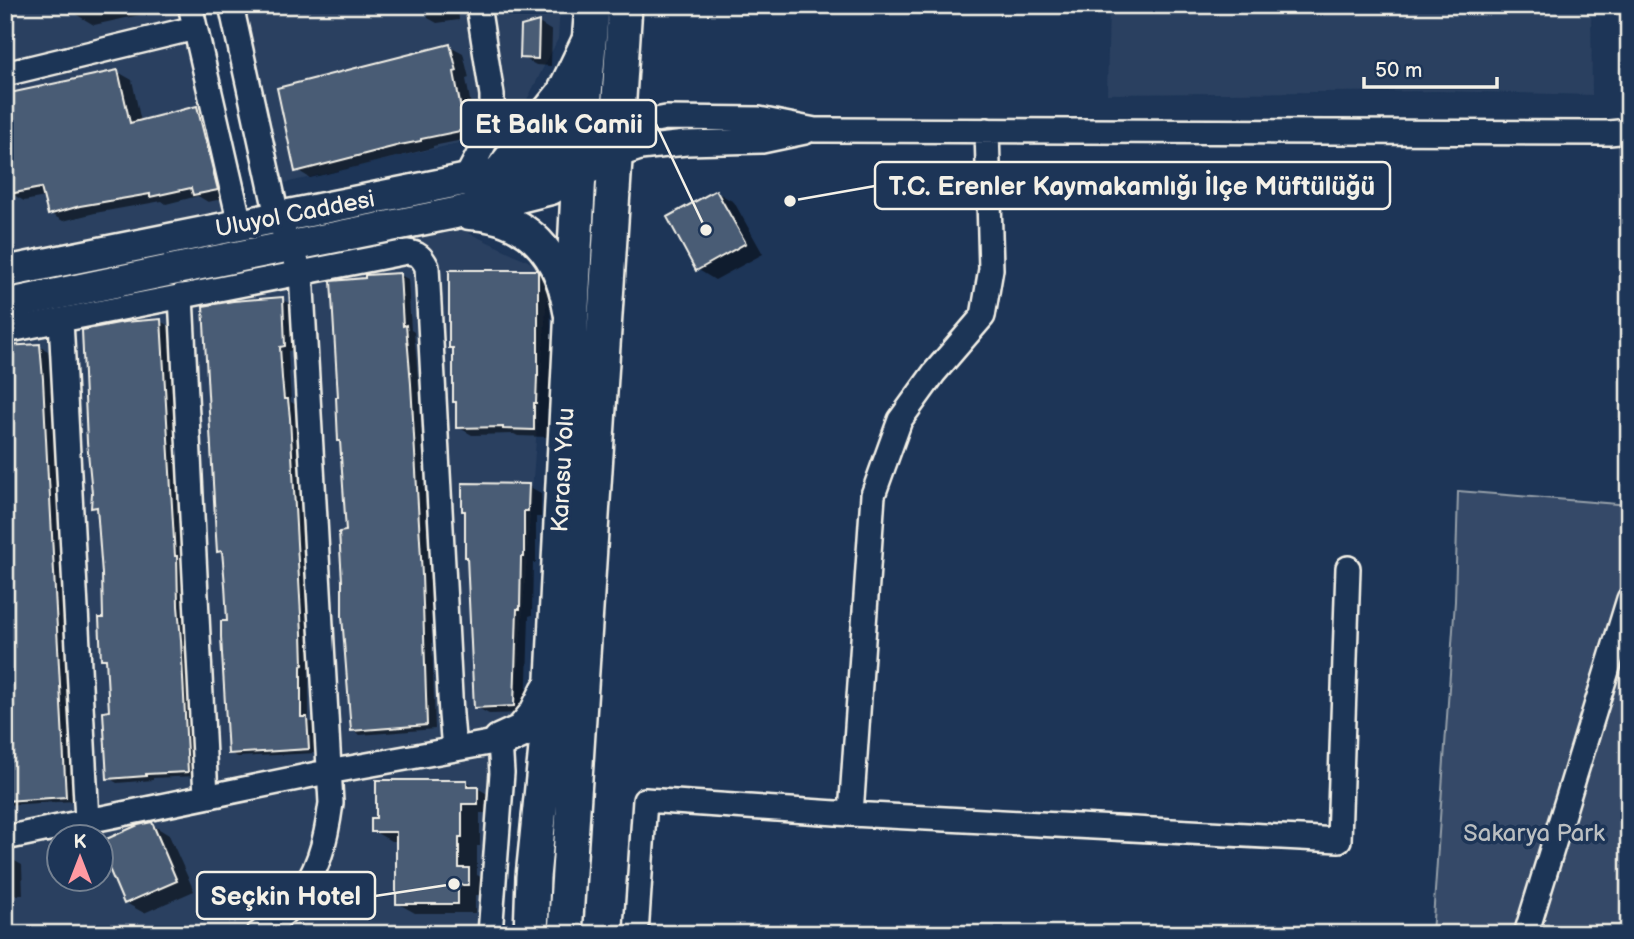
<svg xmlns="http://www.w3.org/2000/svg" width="1634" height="939" font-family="'Balsamiq Sans',sans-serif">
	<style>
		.built { fill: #2a4060; fill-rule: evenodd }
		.green { fill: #354a67; stroke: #949ea8; stroke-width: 2 }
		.shadow { fill: #0007 }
		.building { fill: #485b74; stroke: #f4f1e8; stroke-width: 2 }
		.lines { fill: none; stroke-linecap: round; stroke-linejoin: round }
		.minor-casing { stroke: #f4f1e8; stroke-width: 28 }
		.major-casing { stroke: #f4f1e8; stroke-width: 35 }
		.highway-casing { stroke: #f4f1e8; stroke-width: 38 }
		.minor { stroke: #1d3557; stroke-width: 23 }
		.major { stroke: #1d3557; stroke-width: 30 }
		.highway { stroke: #1d3557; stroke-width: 33 }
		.labels { text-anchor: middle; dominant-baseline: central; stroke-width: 7; stroke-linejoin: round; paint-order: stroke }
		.street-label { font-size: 24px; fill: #f4f1e8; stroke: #1d3557 }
		.park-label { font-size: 24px; fill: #bbbfc1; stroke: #1d3557 }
		.leader { fill: none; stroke: #f4f1e8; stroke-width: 2.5 }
		.callout-dot { fill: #f4f1e8; stroke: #1d3557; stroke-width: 2.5 }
		.callout { fill: #1d3557; stroke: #f4f1e8; stroke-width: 2.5 }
		.callout-label { font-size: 26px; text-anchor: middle; font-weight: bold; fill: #f4f1e8 }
	</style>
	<rect width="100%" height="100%" fill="#1d3557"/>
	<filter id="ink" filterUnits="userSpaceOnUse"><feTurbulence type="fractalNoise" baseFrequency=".0143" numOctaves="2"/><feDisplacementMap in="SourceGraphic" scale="14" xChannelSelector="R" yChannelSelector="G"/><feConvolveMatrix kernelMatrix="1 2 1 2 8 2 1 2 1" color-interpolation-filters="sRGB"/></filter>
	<g filter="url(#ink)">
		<!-- built -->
		<path class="built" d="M5,5H178L225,213L5,254Z
			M239,5H560L558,39L511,131L276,185Z
			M1109,5H1591L1592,95L1441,91L1107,94Z
			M452,225L549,271L513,738L495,934H5V320ZM60,838H102V880H60Z"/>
		<!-- green -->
		<path class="green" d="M1458,491L1629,505V934H1432L1455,601Z"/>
		<!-- shadow -->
		<path class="shadow" d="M75,5H166L167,9L94,25L77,15Z
			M427,5H458L459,20L437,23L428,18Z
			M514,5H544V9L521,11L514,7Z
			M539,23L552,31L551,66L536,65L522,57L523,27Z
			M450,46L463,53L469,78L466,79L477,137L433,146V148L310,178L297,170Z
			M118,72L132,80L141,122L197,108L211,116L231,197L208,202L198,196L166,204L162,201L95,213L63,221L49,213L45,197L24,201L10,193L9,189L5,187V148Z
			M716,192L734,202L763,254L715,280L697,269Z
			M536,272L550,280L552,383L550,410H547V437L518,436L514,434L472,435L458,427L454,349L451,347Z
			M400,275L408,279L411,330L414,332L419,390L430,581L435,729L360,735L352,730L348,533Z
			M282,299L290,304L293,350L288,351L291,402L296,405L298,423L310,639L311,669H309V721L314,724L317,753L238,757L230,753L228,622L224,554L219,551Z
			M160,321L169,326L182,546L183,561L185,562V611L189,646L196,776L153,778V780L117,783L109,778L111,713L108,661L103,658L105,620L99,510L93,507Z
			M39,346L48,351L51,385L74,801L5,805V348Z
			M528,486L541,493V517H536V563H533L532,615L529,616L526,713L489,714L476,707Z
			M467,782L496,799V813H480V846H477V875L486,880V895H475V913H415L397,903V841H391L373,831Z
			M151,824L169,835L194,891L144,913L126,903L102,847V843L138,827Z
			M13,860L22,865L23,895H5V861Z"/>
		<!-- building -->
		<path class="building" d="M539,21L538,59L520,58L521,26Z
			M450,44L457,71L454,72L465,130L421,139V141L400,145L295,172L277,88Z
			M118,70L130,123L197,106L218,190L193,195L191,188L150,197V194L80,206L48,215L41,188L9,194L5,178V94Z
			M716,190L746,243L696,271L667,217Z
			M449,270H537L538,272V376H537L536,403H534V430L503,429V427L456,428V402H453V348H449Z
			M400,273L403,326L406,325L411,384L422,575L427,725L351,731L342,616V581L339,532L346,531L340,441H338L336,397H338L331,281L365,278V275Z
			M283,297L285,346L280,347L282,378L284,399H288L290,418L302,633L303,665L301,666V717H307L309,749L228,754L221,637V621H227L225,585L222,551L217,552L216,536L203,306L233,301Z
			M161,319L174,540L175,556H177L178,606L181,640L188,772L146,774V776L107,779L103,712L109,711L106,659H101L99,618H103L102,574L97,507L91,508L92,493L87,442L82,330L124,322Z
			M40,344L43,379L48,479H49L66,797L5,801V346Z
			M462,483L529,484L528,511H524V557H521L520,609H517L514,706L474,708L467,557H465V511H462Z
			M376,780H467V787H478V804H462V837H459V868H469V885H458V904H396V832H371V818H376Z
			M152,822L177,881L124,904L102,852V841L138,825Z"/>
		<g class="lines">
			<!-- minor casing -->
			<g class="minor-casing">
				<path id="minor" d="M190,5L240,224
					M231,5L274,202L281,218
					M5,74L195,28
					M617,131L640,123L666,118L759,119L815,130H824L1609,133L1629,131
					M616,156L640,148L686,143L762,141L805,132
					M465,180L492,129V95L478,5
					M181,296L206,796
					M61,320L87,821
					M5,331L407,252C418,253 422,257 427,267L451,715L454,749
					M851,814L1339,840L1348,568
					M5,838L317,774L500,741L502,773L490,934
					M258,934C269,925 283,916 292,905C318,875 326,841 331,803L301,272L283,230
					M636,934L645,800L851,814L873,495L900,420L934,373L983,316L991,269L987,130
					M1526,934L1629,599"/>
			</g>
			<!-- major casing -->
			<g class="major-casing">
				<path id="major" d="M498,173L562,93L586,43
					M469,214C529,216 560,255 569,311
					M5,272L498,173L555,159L582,145L601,137
					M5,305L181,268L455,213L551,189L579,172L599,164"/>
			</g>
			<!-- highway casing -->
			<g class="highway-casing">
				<path id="highway" d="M500,741L522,731L536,714L548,690
					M531,934L533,877L553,678L579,172L592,5
					M565,934L625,5"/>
			</g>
			<!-- minor -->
			<use href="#minor" class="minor"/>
			<!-- major -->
			<use href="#major" class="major"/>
			<!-- highway -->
			<use href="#highway" class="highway"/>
		</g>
	</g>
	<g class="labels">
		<!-- street labels -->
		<g class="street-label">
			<text transform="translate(295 214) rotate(-11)">Uluyol Caddesi</text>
			<text transform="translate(563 470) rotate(-87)">Karasu Yolu</text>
		</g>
		<!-- park labels -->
		<g class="park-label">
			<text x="1534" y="833">Sakarya Park</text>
		</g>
	</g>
	<!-- callouts -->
	<path class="leader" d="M706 230L656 124M790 201L875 186M454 884L375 896"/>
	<g class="callout-dot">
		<circle cx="706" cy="230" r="7"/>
		<circle cx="790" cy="201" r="7"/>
		<circle cx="454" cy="884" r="7"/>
	</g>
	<g class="callout">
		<rect x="461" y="100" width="195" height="47" rx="7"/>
		<rect x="875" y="162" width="515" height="47" rx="7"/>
		<rect x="197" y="872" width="178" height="47" rx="7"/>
	</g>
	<g class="callout-label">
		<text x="559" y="133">Et Balık Camii</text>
		<text x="1132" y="195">T.C. Erenler Kaymakamlığı İlçe Müftülüğü</text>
		<text x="286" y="905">Seçkin Hotel</text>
	</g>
	<!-- margin -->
	<rect width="1634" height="939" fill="none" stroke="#1d3557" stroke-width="28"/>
	<rect x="14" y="14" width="1606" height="911" fill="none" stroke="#f4f1e8" stroke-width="2.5" filter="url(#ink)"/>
	<!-- north arrow -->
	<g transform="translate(80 858)"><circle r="33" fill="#1d3557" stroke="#738091" stroke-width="2"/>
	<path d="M0-5L12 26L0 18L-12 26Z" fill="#ff9aa2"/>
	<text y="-10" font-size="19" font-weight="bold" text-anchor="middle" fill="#f4f1e8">K</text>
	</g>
	<!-- scale -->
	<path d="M1364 77v10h133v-10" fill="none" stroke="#f4f1e8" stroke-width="3.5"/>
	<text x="1375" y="77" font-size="21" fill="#f4f1e8" stroke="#1d3557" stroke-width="5" paint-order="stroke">50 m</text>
</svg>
